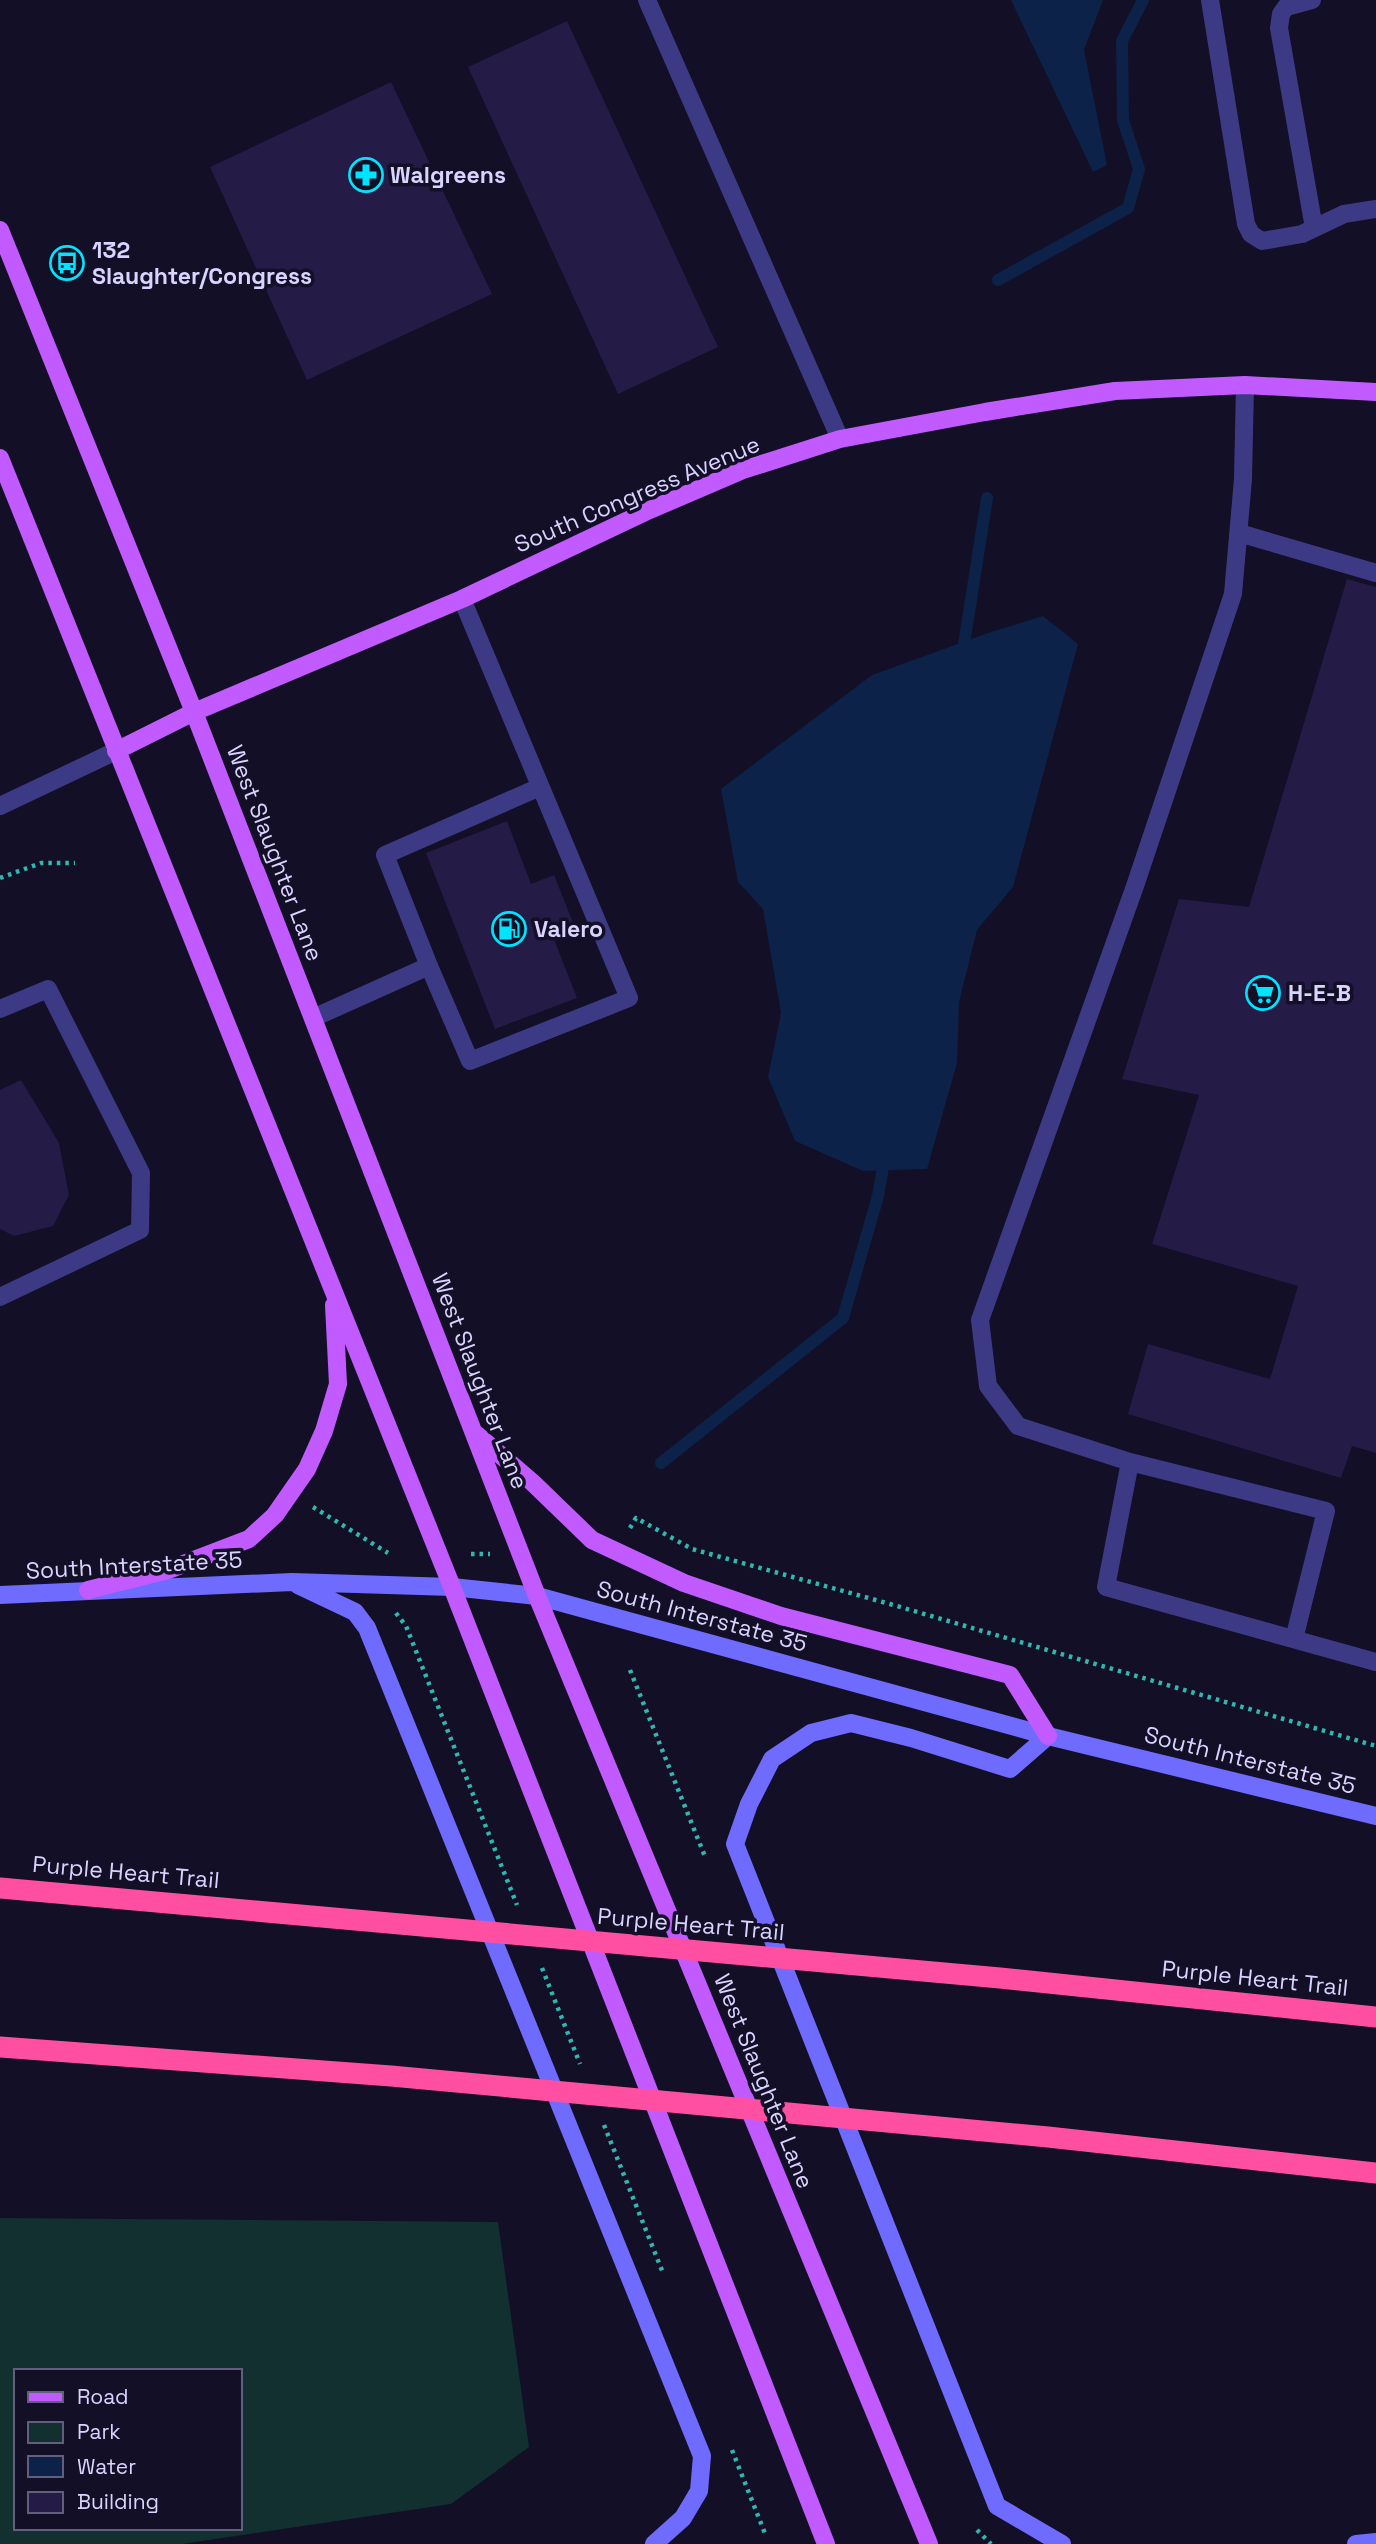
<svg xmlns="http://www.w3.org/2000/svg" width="1376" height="2544" font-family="'Space Grotesk',sans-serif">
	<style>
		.green { fill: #12302f; fill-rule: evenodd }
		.water { fill: #0c2248 }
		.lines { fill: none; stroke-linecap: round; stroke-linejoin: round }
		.stream { stroke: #0c2248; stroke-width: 12 }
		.building { fill: #241b47 }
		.path { stroke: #2fb8b0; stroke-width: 4.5; stroke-dasharray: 3.5 5; stroke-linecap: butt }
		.lane { stroke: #3d3a85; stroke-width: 18 }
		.secondary { stroke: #6f6bff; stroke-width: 18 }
		.primary { stroke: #c25bff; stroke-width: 18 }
		.highway { stroke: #ff4fa3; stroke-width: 21 }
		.labels { text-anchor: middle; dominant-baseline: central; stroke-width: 7; stroke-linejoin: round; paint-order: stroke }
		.poi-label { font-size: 23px; font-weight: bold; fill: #d9d4ff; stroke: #130f26; text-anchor: start }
		.street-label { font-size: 23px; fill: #d9d4ff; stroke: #130f26 }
	</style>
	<rect width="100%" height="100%" fill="#130f26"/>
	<!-- green -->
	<path class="green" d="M0,2218L498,2222L529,2447L451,2504L182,2544H0ZM16,2371H240V2528H16Z"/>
	<!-- water -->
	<path class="water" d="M1011,0H1103L1084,50L1107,165L1093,172Z
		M1043,616L1078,644L1013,887L977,930L959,1002L957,1063L927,1169L863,1171L795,1141L768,1077L781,1013L763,909L738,882L721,789L872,675L988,633Z"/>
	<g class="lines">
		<!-- stream -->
		<path class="stream" d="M998,280L1128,208L1139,169L1123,120L1122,41L1143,0
			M962,657L987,498
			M661,1463L843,1318L878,1196L885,1156"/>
	</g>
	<!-- building -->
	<path class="building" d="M567,21L718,347L618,394L468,67Z
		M391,82L492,294L307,380L210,167Z
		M1347,579L1376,587V1453L1352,1446L1341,1478L1128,1414L1148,1344L1270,1379L1298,1286L1152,1244L1199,1095L1122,1079L1179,899L1249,907Z
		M507,821L531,884L554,875L574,925L552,934L577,998L495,1029L426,853Z
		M21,1080L59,1143L69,1195L53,1226L14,1236L0,1229V1090Z"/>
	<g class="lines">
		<!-- path -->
		<path class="path" d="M0,878L41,863H75
			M313,1507L388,1553
			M630,1528L636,1518L692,1549L890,1604L1376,1746
			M471,1554H490
			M396,1613L406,1626L517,1905
			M630,1670L706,1859
			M542,1968L580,2064
			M604,2125L663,2273
			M732,2450L766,2536
			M977,2530L991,2544"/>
		<!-- lane -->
		<path class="lane" d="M647,0L840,439
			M1210,0L1246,224L1251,234L1262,241L1302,234L1344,214L1376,209
			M1312,0L1286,7L1281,14L1279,28L1314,228
			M1245,385L1243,479L1233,594L1135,886L980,1320L988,1386L1018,1426L1130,1462L1106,1587L1376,1662
			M1239,533L1376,573
			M0,806L116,751
			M429,966L385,855L540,787
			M0,1009L48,989L141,1173L140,1230L0,1297
			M313,1018L429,966L470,1061L629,998L462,599
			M1130,1462L1326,1511L1294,1639"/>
		<!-- secondary -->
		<path class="secondary" d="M298,1585L355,1612L367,1628L702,2456L699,2491L683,2518L654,2544
			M0,1595L292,1582L452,1587L537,1596L1048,1736L1376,1816
			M1048,1736L1010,1769L911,1738L851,1723L811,1733L772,1759L749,1804L735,1844L997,2506L1062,2544
			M1356,2544L1376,2542"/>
		<!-- primary -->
		<path class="primary" d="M0,230L194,712L537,1596L929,2544
			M0,458L452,1587L826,2544
			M116,751L194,712L462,599L645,512L743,470L840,439L985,412L1115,391L1245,385L1376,392
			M476,1434L532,1482L592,1540L684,1583L781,1616L1010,1675L1048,1736
			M88,1590L168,1570L249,1539L275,1515L307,1469L324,1431L338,1384L334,1305"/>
		<!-- highway -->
		<path class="highway" d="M0,1888L1000,1978L1376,2017
			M0,2047L391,2076L1048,2137L1376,2173"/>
	</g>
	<!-- icons -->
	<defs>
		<g id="pharmacy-ring" transform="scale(1.75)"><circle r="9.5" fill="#130f26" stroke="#00e5ff" stroke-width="1.5"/><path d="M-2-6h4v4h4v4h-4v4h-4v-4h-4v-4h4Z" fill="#00e5ff"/></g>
		<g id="bus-ring" transform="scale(1.75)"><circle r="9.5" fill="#130f26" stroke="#00e5ff" stroke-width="1.5"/><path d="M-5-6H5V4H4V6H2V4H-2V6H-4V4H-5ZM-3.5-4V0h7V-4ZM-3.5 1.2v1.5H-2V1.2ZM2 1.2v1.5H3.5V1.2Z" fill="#00e5ff"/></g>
		<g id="fuel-ring" transform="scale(1.75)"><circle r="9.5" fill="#130f26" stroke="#00e5ff" stroke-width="1.5"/><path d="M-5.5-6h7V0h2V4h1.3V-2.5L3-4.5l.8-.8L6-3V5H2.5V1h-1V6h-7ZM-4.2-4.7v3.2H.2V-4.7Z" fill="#00e5ff"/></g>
		<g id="supermarket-ring" transform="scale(1.75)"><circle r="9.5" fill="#130f26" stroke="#00e5ff" stroke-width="1.5"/><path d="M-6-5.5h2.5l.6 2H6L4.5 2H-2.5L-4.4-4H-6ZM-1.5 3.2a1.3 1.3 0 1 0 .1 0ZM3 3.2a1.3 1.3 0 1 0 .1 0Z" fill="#00e5ff"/></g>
	</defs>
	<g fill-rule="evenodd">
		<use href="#pharmacy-ring" x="366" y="175"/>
		<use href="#bus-ring" x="67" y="263"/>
		<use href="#fuel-ring" x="509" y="929"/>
		<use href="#supermarket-ring" x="1263" y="993"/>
	</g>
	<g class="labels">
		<!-- poi labels -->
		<g class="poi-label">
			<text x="390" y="175">Walgreens</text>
			<text x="92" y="250">132<tspan x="92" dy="26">Slaughter/Congress</tspan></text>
			<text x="534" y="929">Valero</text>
			<text x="1288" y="993">H-E-B</text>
		</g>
		<!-- street labels -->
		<g class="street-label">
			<text transform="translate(637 494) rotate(-23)">South Congress Avenue</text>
			<text transform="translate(275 853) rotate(69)">West Slaughter Lane</text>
			<text transform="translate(480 1381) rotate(69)">West Slaughter Lane</text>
			<text transform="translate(134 1565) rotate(-3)">South Interstate 35</text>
			<text transform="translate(702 1616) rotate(15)">South Interstate 35</text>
			<text transform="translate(1250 1760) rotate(14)">South Interstate 35</text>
			<text transform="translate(126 1872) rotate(5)">Purple Heart Trail</text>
			<text transform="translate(691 1924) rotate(5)">Purple Heart Trail</text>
			<text transform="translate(1255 1978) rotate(6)">Purple Heart Trail</text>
			<text transform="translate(764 2081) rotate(68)">West Slaughter Lane</text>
		</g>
	</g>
	<!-- legend -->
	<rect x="14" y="2369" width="228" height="161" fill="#130f26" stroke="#625e7d" stroke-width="2"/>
	<rect x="28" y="2392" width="35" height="10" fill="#c25bff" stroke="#625e7d" stroke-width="2"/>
	<text x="77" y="2404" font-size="21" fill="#d9d4ff">Road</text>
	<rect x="28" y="2422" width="35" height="21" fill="#12302f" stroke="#625e7d" stroke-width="2"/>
	<text x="77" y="2439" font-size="21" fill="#d9d4ff">Park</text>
	<rect x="28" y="2456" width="35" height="21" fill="#0c2248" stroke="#625e7d" stroke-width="2"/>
	<text x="77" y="2474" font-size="21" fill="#d9d4ff">Water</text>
	<rect x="28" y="2492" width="35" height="21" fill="#241b47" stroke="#625e7d" stroke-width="2"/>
	<text x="77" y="2509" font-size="21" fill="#d9d4ff">Building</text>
</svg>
